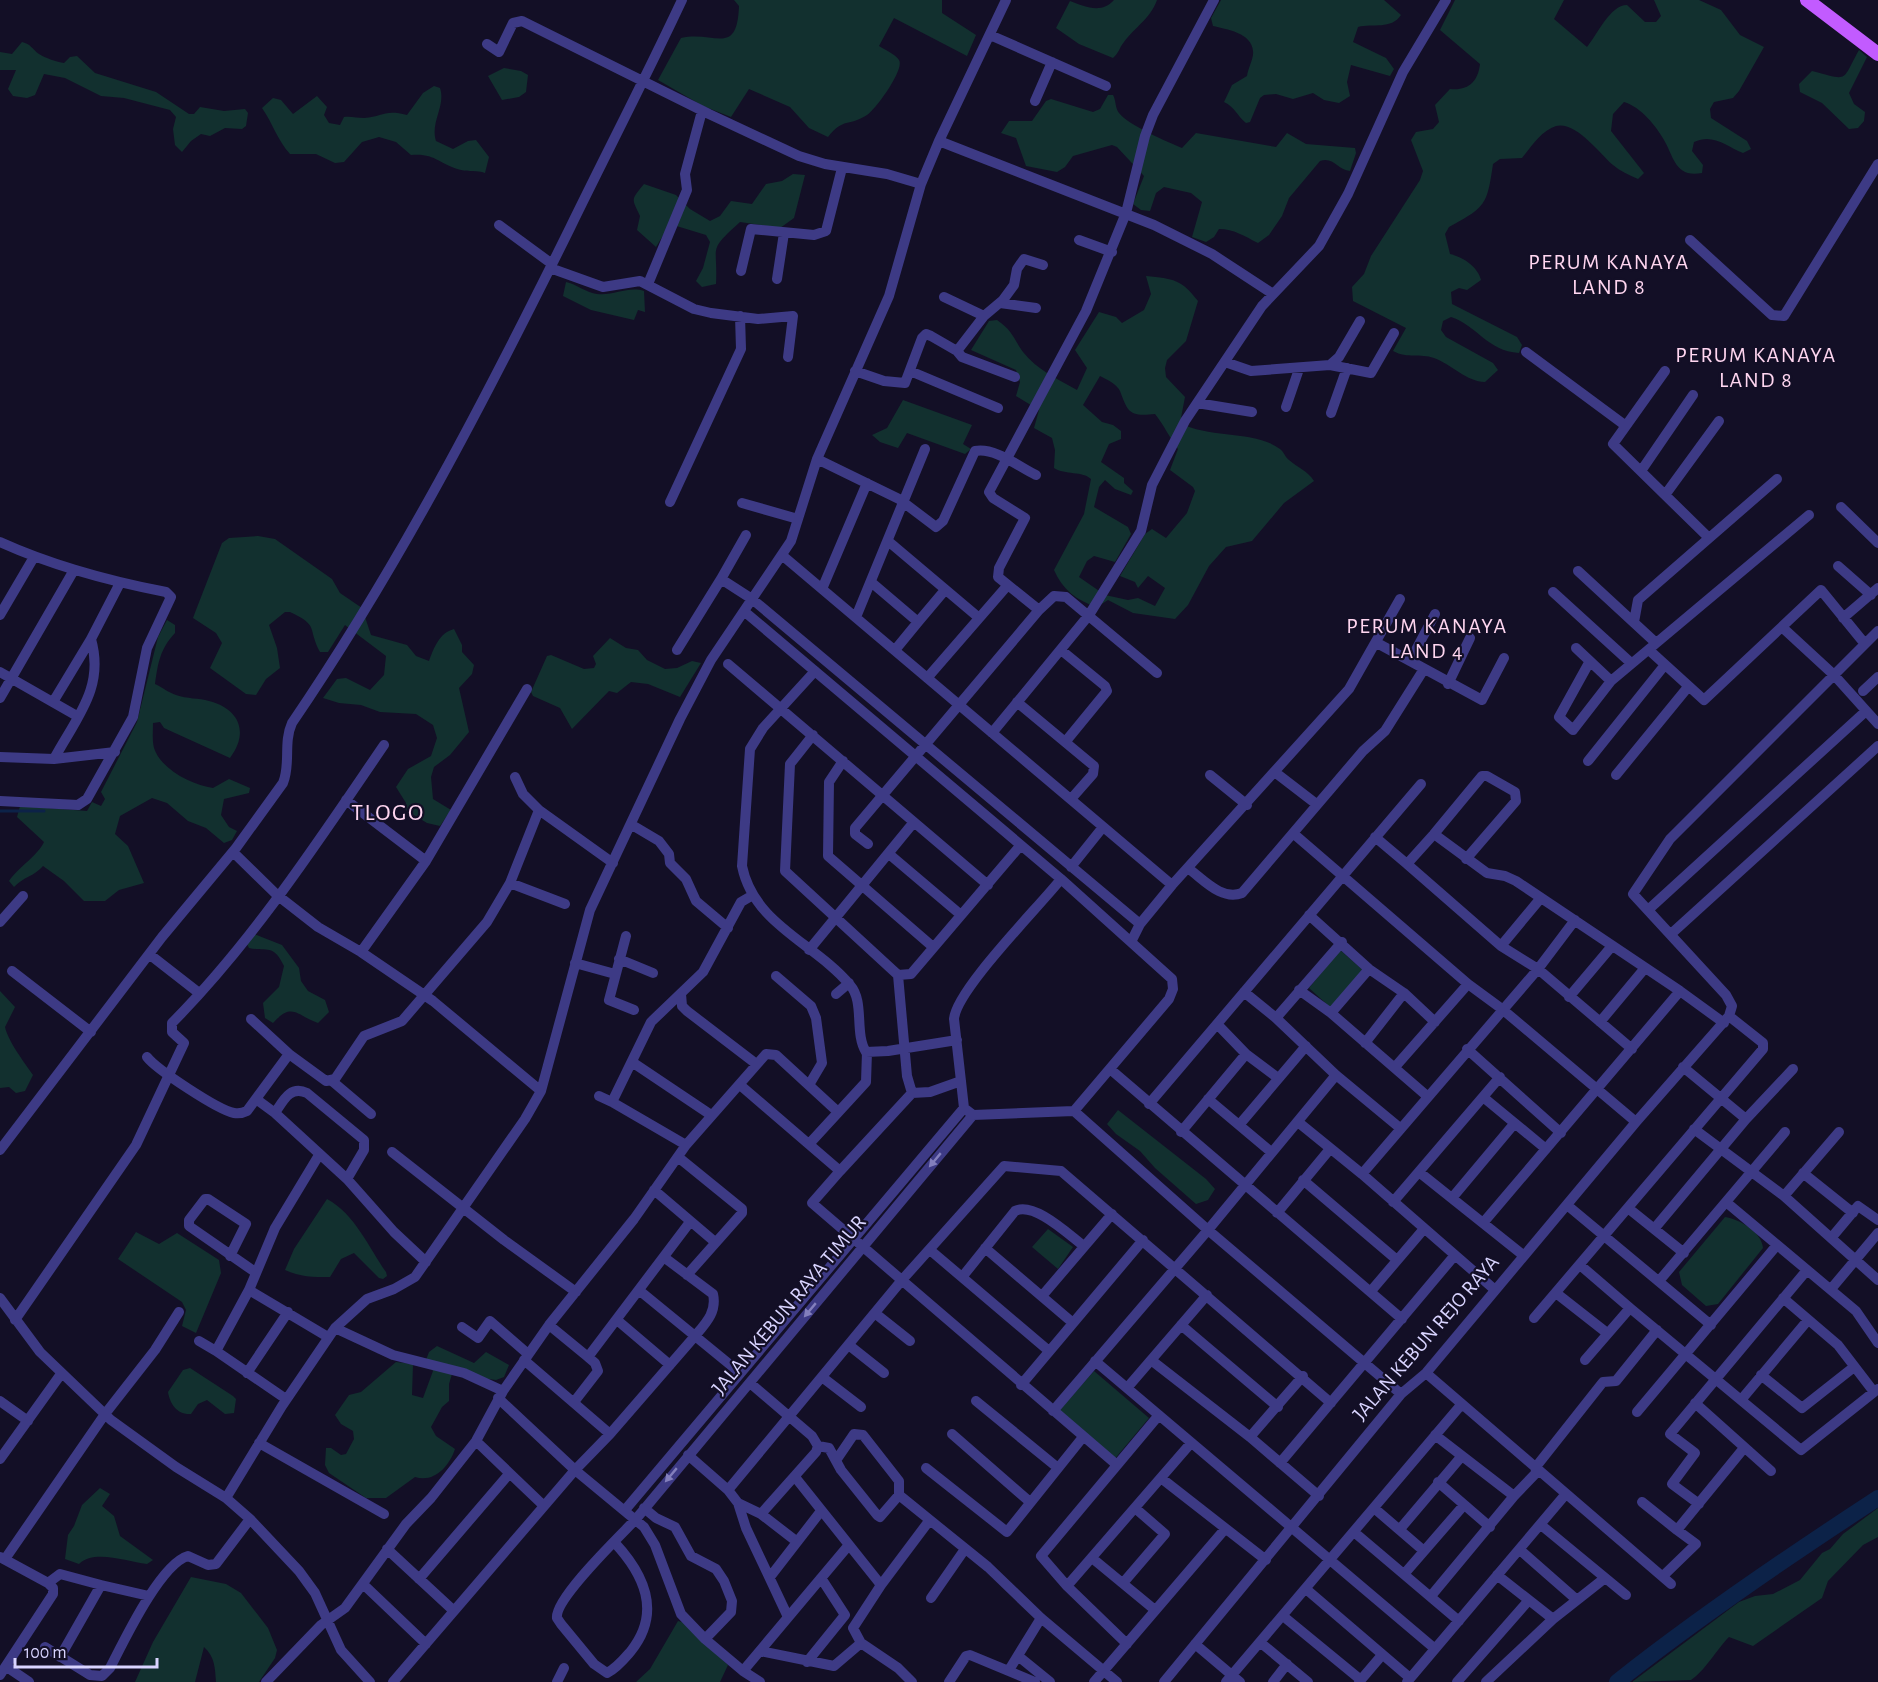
<svg xmlns="http://www.w3.org/2000/svg" width="1878" height="1682" font-family="'Alegreya Sans',sans-serif">
	<style>
		.green { fill: #12302f; fill-rule: evenodd }
		.lines { fill: none; stroke-linecap: round; stroke-linejoin: round }
		.stream { stroke: #0c2248; stroke-width: 3 }
		.river { stroke: #0c2248; stroke-width: 16 }
		.minor { stroke: #3d3a85; stroke-width: 10 }
		.major { stroke: #c25bff; stroke-width: 14 }
		.oneway { fill: #837fbc }
		.labels { text-anchor: middle; dominant-baseline: central; stroke-width: 4.5; stroke-linejoin: round; paint-order: stroke }
		.street-label { font-size: 21px; fill: #d9d4ff; stroke: #130f26 }
		.neighbourhood-label { font-size: 22px; letter-spacing: 1.5px; fill: #ffd6f0; stroke: #130f26 }
		.quarter-label { font-size: 24px; letter-spacing: 1.5px; fill: #ffd6f0; stroke: #130f26 }
	</style>
	<rect width="100%" height="100%" fill="#130f26"/>
	<!-- green -->
	<path class="green" d="M734,0H942V13L976,35L967,56L894,18L879,46C885,50 895,54 899,60C905,69 876,109 867,115C848,127 844,117 828,137L809,128L790,107L749,89L731,117L703,106L658,80L681,38C714,30 737,58 739,6Z
		M1114,0H1157C1150,19 1135,27 1124,42C1119,48 1119,53 1113,58L1079,44L1056,28L1070,1C1085,7 1102,14 1114,0Z
		M1221,0H1384L1401,15C1391,30 1373,23 1358,27L1353,42L1386,58L1394,69L1390,76L1351,65L1347,82L1350,96L1339,103L1324,100L1313,93L1293,99L1276,94L1264,95L1260,98L1250,122L1246,123C1237,116 1235,107 1224,102L1232,85L1247,76C1248,68 1254,58 1253,51C1252,33 1226,29 1213,26L1211,18Z
		M1455,0H1564L1554,19L1587,47C1597,35 1610,5 1627,5L1645,22H1656L1661,16L1654,0H1699L1721,10L1740,35L1764,47L1739,91L1733,98L1714,102L1710,109L1711,118L1747,141L1751,149L1743,153C1726,146 1713,133 1694,142L1692,151L1703,165L1702,173C1675,178 1674,157 1664,140C1656,126 1641,107 1624,102L1613,114L1611,131L1644,173L1638,179C1629,175 1620,171 1613,165C1600,154 1576,121 1556,126C1542,130 1531,147 1522,158L1500,159L1493,164C1487,205 1486,207 1449,227L1445,234L1450,254C1463,257 1478,267 1481,280L1467,290L1459,288L1451,292L1452,304L1517,337L1522,345L1519,353C1487,351 1478,326 1451,317L1443,321L1441,330L1446,337L1493,363L1498,370L1485,382C1467,382 1451,364 1434,358C1420,353 1408,359 1393,351L1406,328L1353,301L1352,287L1364,274L1371,256L1420,180L1423,171L1411,140L1416,132L1433,129L1439,122L1435,105L1450,89C1468,91 1478,82 1480,64L1440,30Z
		M22,42C31,44 32,49 39,54C45,58 57,62 64,63L70,57L77,56L95,73L156,92L189,114H194L200,107L224,111L245,109L248,113L246,126L242,129L225,128L210,136L201,134L191,141L182,152L175,145L173,129L176,117L170,110L124,98L101,96L65,78L44,74L35,95L27,98L13,96L8,89L16,70H0V52L12,54Z
		M1859,50L1867,57L1849,93L1854,104L1865,112L1864,121L1858,128L1849,129L1822,103L1800,92L1799,84L1812,71C1850,81 1841,82 1859,50Z
		M504,68L521,71L528,75L526,92L519,97L502,100L488,76Z
		M434,86L440,88C446,106 430,122 436,141L453,149L468,141L476,140L489,157L485,173C477,170 469,172 461,170C438,164 436,153 411,155L396,142L379,137L362,142L344,162L335,163L316,154H290C278,141 273,124 262,108L273,98L281,100L293,114L317,96L327,107L324,115L329,123L340,125L344,117C351,116 357,118 364,118C383,117 384,109 407,115L423,93Z
		M1108,95H1113C1116,100 1115,108 1119,113C1128,125 1168,142 1182,148L1196,133L1276,147L1287,133L1306,144L1355,148L1356,153L1350,171C1338,170 1333,156 1320,161L1289,198L1282,216L1269,235L1258,243C1244,236 1234,229 1219,229L1214,237L1206,242L1192,237L1202,202L1191,193L1164,187L1156,193L1150,211L1141,210L1133,204L1144,176L1117,147L1112,145L1073,156L1065,167L1057,172L1026,166L1016,138L1001,133L1009,121H1032L1046,101L1051,99L1093,112L1100,109Z
		M793,174L805,175L794,218L780,228L740,222C707,252 718,244 716,284L702,287L696,281L703,268L710,242L706,235L670,224L656,247L637,230L640,216C632,198 630,201 644,184L676,195L690,209L710,221L720,216L731,201L752,204L766,184L782,181Z
		M1146,276C1174,279 1181,279 1198,301L1186,341L1167,360L1165,368L1166,377L1185,397L1180,423C1210,439 1255,430 1280,449C1284,452 1285,457 1289,460C1298,468 1308,471 1314,481L1284,503L1252,541L1226,547L1209,566L1188,605L1175,619L1133,613L1108,600L1097,607C1077,601 1062,589 1054,570L1084,514L1091,479C1083,471 1065,475 1054,468L1055,450L1052,438L1034,428L1039,410L1016,396L1020,382L1016,370L971,350L989,321L997,320C1013,331 1013,338 1023,352C1037,370 1058,379 1077,390L1087,368L1075,350L1099,312L1116,317L1122,323L1144,310L1151,294ZM1100,376C1106,379 1117,384 1120,391C1128,412 1129,417 1155,414C1164,425 1169,437 1178,449L1170,470L1193,487L1195,491L1187,513L1166,538L1152,529L1145,534L1120,576L1135,582L1138,588L1148,576L1165,588L1155,606L1138,598L1128,600L1105,595L1079,577L1087,561L1094,556L1115,562L1131,534L1128,527L1094,507L1099,487L1105,480L1115,489L1131,495L1133,491L1124,483V478L1101,462L1109,444L1121,439V431L1113,425L1102,422L1083,405Z
		M566,282C576,284 587,293 597,294C614,296 628,286 644,291L645,312L638,310L634,320L591,310L563,296Z
		M903,400L972,425L963,444L971,449L965,454L907,433L898,448L880,442L872,435L887,428Z
		M258,536L275,539L332,579L340,593L362,608L371,635L407,645L416,656L429,661C434,648 439,633 454,629L462,645V652L474,665L472,674L459,688L469,732L450,755L434,767L431,777L433,799L451,810L440,826L427,823L404,809L406,803L396,787L408,769L431,756L437,738L433,725L416,714L380,712L361,705L339,703L323,698L337,679L346,678L370,690L384,675L386,656L345,625L328,652H320C307,628 320,626 290,612H285L269,625L277,648L280,668L266,679L256,695L246,694L210,668L222,643L216,633L193,618L196,610L222,543L229,538Z
		M167,620L175,625V633C160,649 158,663 155,684C162,687 169,693 176,695C187,699 199,698 209,701C240,709 249,733 230,758L164,728L160,722L153,723C153,731 152,740 154,748C161,770 193,785 213,788L229,779L250,788L249,793L224,799L221,815L229,827L237,831L232,840L224,843L206,828L188,821L167,803L152,798L120,816L115,834L128,846L144,883L119,890L105,901H84L64,881L43,866C35,876 23,877 14,887L9,881C18,868 39,854 44,842L17,817L20,806L87,811L92,802L101,806L105,799L101,792L137,722L158,637Z
		M610,638L626,648L638,650L647,660L665,669L677,668L692,661L701,663L680,697L648,684L631,682L617,693L609,691L572,729L560,708L533,696L531,692L547,656L551,655L584,669L594,668L596,664L593,656Z
		M254,934L282,945L299,968L301,981L308,991L325,1000L329,1012L318,1023C296,1015 292,1002 273,1023L265,1018L263,1003L279,987L284,966C273,944 269,952 249,948L247,944Z
		M1340,950L1364,971L1332,1009L1309,988Z
		M0,991L15,1007L5,1027C8,1041 24,1062 33,1075L25,1091L16,1093L9,1087L0,1088Z
		M1118,1110L1206,1179L1215,1189L1208,1200L1196,1204L1155,1168L1140,1151L1116,1134L1107,1124Z
		M327,1199C355,1214 369,1248 386,1272L387,1276L383,1279L379,1278L354,1253L341,1259L330,1277C313,1277 300,1277 285,1270L294,1249Z
		M1725,1217C1739,1219 1762,1232 1763,1248L1718,1304L1706,1306L1682,1285L1679,1272Z
		M1048,1229L1073,1247L1058,1269L1032,1247Z
		M136,1232L159,1244L177,1233L219,1260L221,1273L196,1333L182,1326L186,1310L182,1302L118,1259Z
		M437,1346L474,1363L486,1352L509,1365L504,1377L496,1380L452,1374L449,1384V1401L442,1407L431,1427L436,1436L455,1449C449,1467 434,1483 415,1477L386,1498H366L329,1473L325,1465L326,1448H331L341,1455L346,1454L354,1439L353,1431L341,1424L335,1415L349,1395L361,1392L396,1362L413,1364L412,1395L423,1398L433,1371L426,1360L429,1352Z
		M190,1368L233,1396L236,1399L234,1413L225,1414L207,1400L198,1404L191,1414C177,1415 170,1404 168,1392L183,1370Z
		M1094,1371L1149,1418L1113,1461L1057,1413Z
		M100,1488L110,1494L102,1506L114,1516L120,1536L153,1560L147,1564C127,1562 95,1549 79,1564L65,1559L68,1535L74,1526L82,1505Z
		M1878,1508V1537L1863,1545L1828,1581L1822,1598L1753,1646L1729,1637C1717,1649 1704,1672 1691,1680L1632,1682L1739,1602L1755,1596L1773,1594L1800,1580L1822,1553L1830,1549L1843,1534Z
		M191,1577L226,1584L241,1593L268,1628L277,1650L275,1658L259,1682H216C215,1668 215,1657 204,1647L195,1682H135L153,1642Z
		M678,1621L685,1623L728,1665L720,1682H636L650,1669Z"/>
	<g class="lines">
		<!-- stream -->
		<path class="stream" d="M0,811H44"/>
		<!-- river -->
		<path class="river" d="M1617,1682C1700,1616 1789,1556 1878,1498"/>
		<!-- minor -->
		<path class="minor" d="M990,35L1106,86
			M487,44L499,52L513,23L522,21L709,114L799,156L825,164L887,174L921,184
			M1035,101L1052,62
			M939,141L1154,225L1212,254L1273,294
			M499,225L552,264
			M1079,240L1112,252
			M1690,240L1772,315L1784,316L1878,164
			M550,268L603,287L640,281L694,309L711,313L758,319L793,316L788,357
			M741,271L751,229L814,235L826,231L842,168
			M777,279L784,233
			M648,284L687,190L685,174L702,111
			M944,297L984,316
			M1000,303L1036,308
			M957,351L962,357L1015,377
			M1526,352L1626,426
			M1225,362L1251,371L1330,365L1339,357L1360,321
			M1330,365L1371,373L1394,333
			M855,371L884,381L905,383L922,338L926,334L931,336L957,351L984,316L1003,300L1014,285L1017,269L1024,259L1043,265
			M910,371L998,408
			M1665,371L1613,444L1709,538
			M1197,403L1252,412
			M1286,407L1299,369
			M1331,413L1347,368
			M817,459L899,499L936,527L943,521L975,451C995,447 1019,467 1036,475
			M1641,471L1693,395
			M1665,495L1719,421
			M670,502L741,349L740,316
			M742,503L798,519
			M1841,507L1878,543
			M746,535L721,579L752,599L1140,924
			M888,541L978,617
			M0,542C53,566 109,581 166,592L171,597L147,648L133,717L87,799L78,805L0,801
			M783,556L1172,885
			M1838,566L1871,595
			M1578,571L1656,643
			M871,582L918,622L945,590
			M822,589L867,483
			M1553,592L1631,663
			M1039,610L998,577L999,568L1025,518L993,498L989,492L1086,311L1126,213L1145,136L1153,115L1214,0
			M745,612L1061,879L1172,979L1173,989L1169,999L1074,1111L973,1115L964,1108L954,1019C956,990 1039,907 1061,879
			M0,615L34,557
			M856,617L925,449
			M1843,618L1878,588
			M1634,622L1638,600L1777,479
			M1878,631L1834,675L1878,724
			M1377,643L1482,700L1504,658
			M1576,648L1611,681
			M677,650L721,579
			M895,650L918,622
			M1061,650L1105,686L1107,691L1066,741
			M1649,650L1704,700L1821,590L1865,644
			M1410,661L1435,614
			M1590,661L1559,717L1573,730L1611,681L1809,515
			M728,664L988,885
			M815,671L763,728L750,749L742,866C754,925 815,943 850,985C865,1002 854,1033 866,1052L888,1051L957,1040
			M0,672L77,716
			M928,677L1007,586
			M1448,684L1470,638
			M1863,691L1878,677
			M0,698L74,570
			M53,702L91,639L120,583
			M1017,702L1094,766L1093,774L1071,799
			M992,733L1089,615L1141,531L1152,485L1185,421L1262,306L1319,246L1348,194L1403,72L1446,0
			M813,735L790,764L785,871L898,975L911,974L1020,846
			M0,757L54,759L115,752
			M54,759C76,718 105,688 91,639
			M843,761L829,782L828,856L933,947
			M1588,761L1664,666
			M1276,773L1315,803
			M1210,775L1247,805
			M1616,775L1688,687
			M515,777L523,794L539,810L613,863
			M346,800L426,861
			M632,825L659,841L669,854L670,863L686,879L696,901L728,928
			M1294,834L1468,984L1502,1009L1636,1122
			M1434,834L1482,776H1487L1515,792L1516,801L1466,859
			M1375,837L1407,864L1434,834L1487,873L1505,876L1516,881L1680,991L1724,1023
			M868,844L855,834V828L1039,610L1054,596L1066,597L1157,673
			M233,852L277,895L318,927L361,952L433,1001L541,1091
			M889,854L961,915
			M1407,864L1501,946L1538,969L1632,1049
			M1071,867L1103,827
			M1189,869C1204,880 1222,901 1242,893L1363,751L1385,731L1424,669
			M510,883L565,904
			M1648,910L1866,711
			M1309,915L1369,969L1404,993L1435,1022
			M0,922L23,896
			M1671,934L1878,746
			M626,936L609,1000L634,1010
			M1131,942L1140,924L1172,885L1349,689L1400,599
			M1501,946L1540,899
			M809,950L914,822
			M361,952L426,861L527,689
			M149,954L199,993
			M619,959L653,973
			M575,963L615,974
			M12,971L91,1032
			M898,975L907,1076L912,1093
			M776,976L811,1006L816,1018L822,1063L809,1085
			M1299,990L1331,1013L1427,1096
			M1244,992L1276,1018L1336,1075L1400,1128
			M681,994L682,1006L687,1011L755,1063
			M836,994L849,983
			M1569,997L1612,946
			M1331,1013L1369,969
			M1276,1018L1342,942
			M251,1019L289,1054
			M1600,1022L1645,968
			M1217,1024L1246,1054L1278,1078
			M1365,1043L1404,993
			M1467,1049L1561,1133
			M147,1057C156,1069 218,1110 234,1113C239,1114 243,1113 247,1111L289,1054L326,1081L335,1079L364,1036L402,1021L487,922L510,883L539,810
			M632,1062L711,1115
			M1395,1067L1468,984
			M1683,1067L1746,1119
			M1110,1069L1402,1319
			M332,1081L371,1114
			M740,1085L840,1171L912,1093L930,1092L961,1081
			M599,1096L612,1102
			M1483,1097L1546,1149
			M256,1099L275,1113
			M1208,1099L1271,1152
			M1149,1104L1421,784
			M1074,1111L1208,1230L1401,1394
			M1298,1122L1362,1174L1494,1289
			M1240,1124L1306,1046
			M1694,1129L1784,1196L1878,1280
			M1181,1132L1246,1054
			M810,1143L866,1082L867,1052
			M686,1145L612,1102L651,1022L703,972L741,902L753,895
			M0,1150L162,937L236,848L283,783C291,764 283,743 292,723C399,566 486,398 570,228C607,152 646,77 682,0
			M392,1152L504,1240L576,1292
			M678,1157L742,1209V1213L687,1275
			M840,1171L812,1203L1117,1465
			M1419,1172L1523,1255
			M1803,1173L1853,1213
			M1362,1174L1538,969L1575,920
			M347,1179L364,1150V1140L307,1093C290,1085 283,1101 275,1113L347,1179L394,1232L426,1262
			M1303,1180L1397,1260
			M654,1190L715,1242
			M1784,1196L1839,1132
			M1452,1198L1514,1124
			M1393,1202L1500,1077
			M1726,1202L1856,1311L1878,1343
			M1567,1205L1711,1325
			M1628,1208L1684,1253
			M1277,1213L1330,1149
			M1483,1223L1680,991
			M1654,1229L1746,1119L1793,1069
			M1832,1237L1858,1206L1878,1220
			M985,1248L1073,1323
			M930,1250L1049,1351
			M230,1256L246,1224L208,1199H205L189,1220V1226L255,1272
			M1580,1265L1630,1308
			M963,1276L1015,1211C1034,1201 1069,1235 1084,1246
			M1659,1281L1785,1132
			M1831,1289L1878,1233
			M249,1290L328,1337
			M640,1291L695,1336C706,1323 717,1312 713,1294L665,1258
			M1371,1291L1423,1230
			M1556,1293L1607,1333
			M1042,1296L1112,1214
			M0,1298L40,1352L111,1420L176,1467L226,1498L250,1519L299,1571L315,1593L341,1650L370,1682
			M1783,1298L1838,1345L1874,1392L1878,1389
			M876,1314L910,1341
			M1534,1318L1763,1049V1043L1729,1016
			M15,1320L136,1145L184,1043L172,1032V1023C254,940 319,840 384,745
			M617,1320L670,1365
			M549,1325L588,1357L690,1222
			M1181,1325L1278,1407
			M462,1327L478,1338L490,1321L528,1354
			M335,1328L393,1355L464,1373L503,1391
			M199,1341L216,1351
			M850,1346L884,1373
			M524,1360L610,1434
			M1151,1360L1250,1437L1319,1496
			M1585,1360L1630,1308L1801,1450L1874,1392
			M1095,1361L1434,1648
			M247,1373L288,1312
			M1426,1373L1671,1584
			M1761,1375L1802,1408L1854,1367
			M822,1377L861,1407
			M750,1383L812,1436L818,1446L816,1452L761,1514
			M1021,1385L1143,1240
			M1127,1388L1207,1295
			M498,1398L575,1470L644,1527L655,1545L681,1614L705,1639L743,1671L760,1682
			M286,1399L216,1351L249,1290L275,1228L319,1155
			M1741,1400L1808,1320
			M0,1401L28,1421
			M976,1401L1058,1468
			M574,1402L598,1371L595,1363L588,1357
			M1695,1403L1771,1471
			M1053,1411L1208,1230L1336,1075
			M1637,1412L1777,1245
			M952,1434L1030,1502
			M1435,1435L1514,1496
			M1250,1437L1303,1376
			M476,1441L544,1506
			M259,1443L384,1514
			M818,1446L829,1448L841,1470L877,1515L880,1517L899,1495
			M688,1455L728,1490L738,1503L746,1528L788,1617
			M0,1459L61,1374
			M837,1459L854,1434L863,1435L899,1481V1495L988,1567L1041,1618L1117,1682
			M1280,1463L1455,1255
			M926,1468L1007,1532L1083,1437
			M1535,1468L1603,1382L1616,1381L1657,1330
			M795,1477L881,1585
			M1161,1478L1266,1560
			M1438,1482L1490,1527
			M728,1490L902,1280L1004,1166L1061,1171L1331,1403
			M226,1498L282,1406L335,1328L367,1299L394,1289L415,1277L525,1119L541,1091L590,910L680,719L711,660L791,541L817,459L889,296L921,184L939,141L1006,0
			M1642,1502L1677,1530L1744,1448
			M738,1503L761,1514L796,1541
			M1699,1504L1672,1484L1695,1453L1670,1434L1807,1270
			M644,1508L656,1518L675,1527L691,1556L716,1569L724,1581L732,1601L731,1612L705,1639
			M1374,1508L1424,1551
			M625,1510L964,1108
			M1541,1525L1626,1595
			M1400,1529L1461,1457
			M1354,1532L1459,1621
			M614,1542C644,1574 662,1612 631,1651C624,1659 617,1668 607,1673L594,1664L561,1624L557,1618C554,1599 621,1535 636,1519L973,1115
			M387,1549L454,1611
			M1520,1550L1577,1600
			M0,1557L48,1583L60,1574L101,1585
			M1092,1558L1155,1610
			M5,1559L105,1414L155,1350L179,1312
			M1405,1573L1464,1505
			M1497,1575L1553,1619L1605,1578
			M1663,1576L1696,1544L1677,1530
			M770,1577L821,1511
			M419,1579L509,1474
			M1123,1583L1165,1534L1135,1508
			M363,1584L426,1644
			M1067,1586L1191,1443
			M1306,1589L1410,1678
			M1431,1596L1514,1496L1538,1471
			M931,1598L965,1549
			M1283,1616L1361,1680
			M1261,1643L1308,1682
			M1127,1644L1067,1586L1041,1556L1159,1415
			M1195,1644L1240,1682
			M45,1647L90,1675L102,1676L110,1668C123,1643 160,1564 188,1556L208,1565L216,1564L250,1519
			M760,1651L834,1666L861,1643
			M1018,1656L1050,1682
			M60,1657L101,1585L149,1596
			M807,1662L845,1615L821,1578
			M7,1667L29,1682
			M1009,1670L1041,1618
			M743,1671L848,1546
			M0,1675L53,1594V1588L48,1583
			M266,1682L321,1625L345,1608L406,1524L431,1498L476,1441L503,1391L549,1325L634,1219L686,1145L766,1054L776,1055L838,1112
			M393,1682L575,1470L610,1434L695,1336L739,1372
			M557,1682L564,1668
			M912,1682L898,1668L861,1643L853,1628L881,1585L929,1521
			M949,1682L966,1656L970,1655L1035,1682
			M1094,1682L1225,1529
			M1164,1682L1401,1394L1426,1373L1636,1122L1729,1016L1732,1006L1726,995L1633,894L1670,839L1834,675L1783,628
			M1226,1682L1461,1405
			M1273,1682L1287,1664
			M1359,1682L1382,1655
			M1407,1682L1565,1495
			M1457,1682L1529,1600
			M1486,1682L1553,1619"/>
		<!-- major -->
		<path class="major" d="M1807,0L1878,54"/>
	</g>
	<!-- one-way arrows -->
	<defs><path id="oneway-solid" d="M-6-.8H1V-3.2L6.5 0L1 3.2V.8H-6Z" transform="scale(1.5)"/></defs>
	<g class="oneway">
		<use href="#oneway-solid" transform="translate(935 1160) rotate(130)"/>
		<use href="#oneway-solid" transform="translate(810 1310) rotate(130)"/>
		<use href="#oneway-solid" transform="translate(671 1475) rotate(130)"/>
	</g>
	<g class="labels">
		<!-- street labels -->
		<g class="street-label">
			<text transform="translate(789 1305) rotate(-50)">JALAN KEBUN RAYA TIMUR</text>
			<text transform="translate(1426 1338) rotate(-49)">JALAN KEBUN REJO RAYA</text>
		</g>
		<!-- neighbourhood labels -->
		<g class="neighbourhood-label">
			<text x="1609" y="262">PERUM KANAYA<tspan x="1609" dy="25">LAND 8</tspan></text>
			<text x="1756" y="355">PERUM KANAYA<tspan x="1756" dy="25">LAND 8</tspan></text>
			<text x="1427" y="626">PERUM KANAYA<tspan x="1427" dy="25">LAND 4</tspan></text>
		</g>
		<!-- quarter labels -->
		<g class="quarter-label">
			<text x="388" y="813">TLOGO</text>
		</g>
	</g>
	<!-- scale -->
	<path d="M15 1658v9h142v-9" fill="none" stroke="#d9d4ff" stroke-width="3"/>
	<text x="24" y="1658" font-size="18" fill="#d9d4ff" stroke="#130f26" stroke-width="4.5" paint-order="stroke">100 m</text>
</svg>
